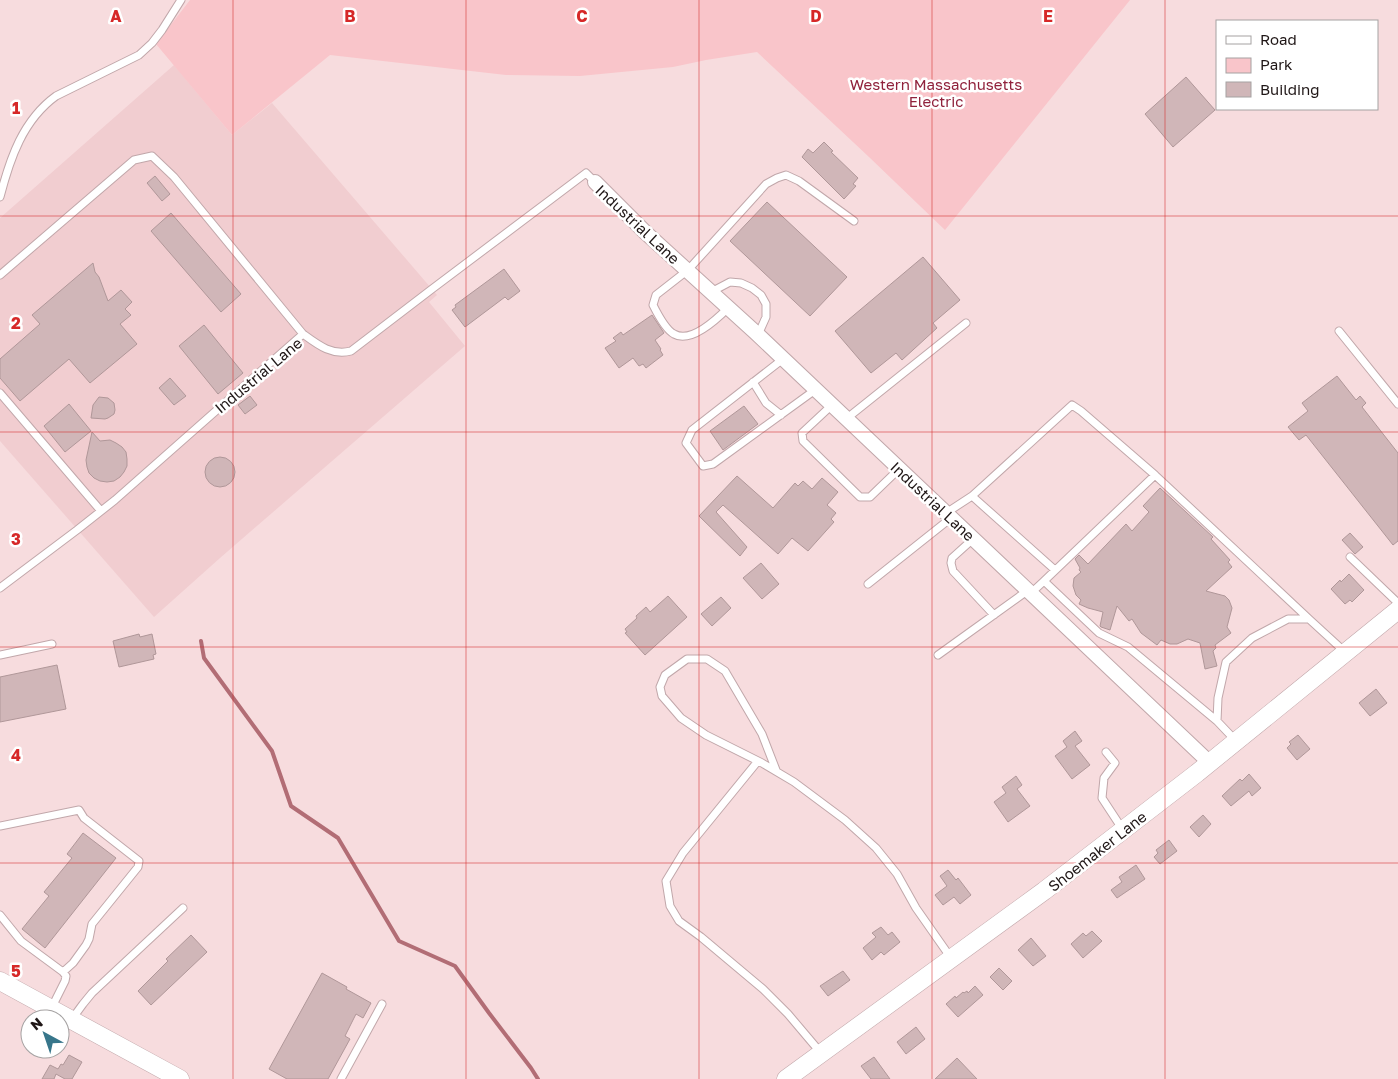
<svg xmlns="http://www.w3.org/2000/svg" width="1398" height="1079" font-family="'Golos Text',sans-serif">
	<rect width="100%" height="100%" fill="#f7dcde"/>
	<path fill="#f1cdd0" d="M 174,65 L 232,135 L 272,103 L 437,295 L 429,302 L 465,346 L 220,558 L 154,617 L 0,441 L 0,218 Z"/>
	<path fill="#f9c5ca" d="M 190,0 L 1130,0 L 945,230 L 869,157 L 757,52 L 706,60 L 673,67 L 580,76 L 506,75 L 330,55 L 232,135 L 156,44 Z"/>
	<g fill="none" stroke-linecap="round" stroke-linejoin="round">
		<path stroke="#b26d75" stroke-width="4" d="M 201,641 L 204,658 L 272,751 L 291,806 L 338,838 L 399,941 L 455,966 L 489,1013 L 531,1068 L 538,1079"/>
	</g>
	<path fill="#d0b6b8" stroke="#b09799" d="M 1186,77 L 1215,110 L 1173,147 L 1145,114 Z
		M 824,142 L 833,151 L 831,152 L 858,178 L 853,184 L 856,186 L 844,199 L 802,157 L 808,149 L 813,153 Z
		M 155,176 L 170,194 L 162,201 L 147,183 Z
		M 767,202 L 847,277 L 810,316 L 730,241 Z
		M 171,213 L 241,294 L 221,312 L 151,231 Z
		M 923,257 L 960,300 L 933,323 L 937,328 L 902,360 L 896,353 L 871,373 L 835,331 Z
		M 93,263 L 95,272 L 99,277 L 108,301 L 121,290 L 132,302 L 125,309 L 131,315 L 120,324 L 137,344 L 90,383 L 69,359 L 20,401 L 0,378 L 0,359 L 40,324 L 32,315 Z
		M 504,269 L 520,291 L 508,300 L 505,297 L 465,327 L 452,310 L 456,307 L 455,305 Z
		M 652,315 L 664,333 L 655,340 L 661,349 L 660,350 L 663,355 L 646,368 L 643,364 L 639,366 L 633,358 L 619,368 L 605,348 L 616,341 L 613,338 L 621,332 L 623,335 Z
		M 204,325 L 243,373 L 218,394 L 179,346 Z
		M 1337,376 L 1356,400 L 1360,396 L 1366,403 L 1362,407 L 1398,453 L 1398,541 L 1393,545 L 1306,435 L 1299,440 L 1288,427 L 1308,411 L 1302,403 Z
		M 170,378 L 186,396 L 174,405 L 159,388 Z
		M 250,396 L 257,405 L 245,414 L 238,405 Z
		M 99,397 L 108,398 L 114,403 L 115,410 L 114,414 L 108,418 L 105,419 L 91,418 L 93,405 Z
		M 69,404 L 91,431 L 65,452 L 44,426 Z
		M 744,406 L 758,424 L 723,450 L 710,431 Z
		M 92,432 L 100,441 L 110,440 L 116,443 L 122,447 L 126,452 L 127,459 L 127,466 L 124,472 L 120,477 L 114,481 L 107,482 L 100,481 L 94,478 L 89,473 L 87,467 L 86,460 Z
		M205 472a15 15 0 1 1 30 0a15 15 0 1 1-30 0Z
		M 737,476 L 773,508 L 795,483 L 798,486 L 803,481 L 812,489 L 822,478 L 838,492 L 827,505 L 836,513 L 831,519 L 834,522 L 808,551 L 792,538 L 778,554 L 723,505 L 716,512 L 747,547 L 740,556 L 699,516 Z
		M 1160,488 L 1213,537 L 1211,539 L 1230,560 L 1228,562 L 1232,567 L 1206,591 L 1225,596 L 1229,600 L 1232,608 L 1227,627 L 1231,633 L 1215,645 L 1216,648 L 1213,651 L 1217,666 L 1205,669 L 1200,643 L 1188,639 L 1177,644 L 1170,644 L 1161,640 L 1157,645 L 1141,633 L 1132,619 L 1129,621 L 1117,606 L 1110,630 L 1101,627 L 1100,626 L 1103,612 L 1088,608 L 1079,604 L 1081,600 L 1076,595 L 1073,586 L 1074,578 L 1081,572 L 1079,570 L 1080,568 L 1075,559 L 1079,555 L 1088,564 L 1126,524 L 1132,531 L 1149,512 L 1143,506 Z
		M 1350,533 L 1363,547 L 1355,554 L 1342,540 Z
		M 761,563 L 779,584 L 762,599 L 743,578 Z
		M 1349,574 L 1364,590 L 1352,602 L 1350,600 L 1345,604 L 1331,589 L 1340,580 L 1341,582 Z
		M 668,596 L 687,617 L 645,655 L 625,633 L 627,632 L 625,629 L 637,618 L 636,616 L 646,607 L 650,612 Z
		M 721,597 L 731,608 L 712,626 L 701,614 Z
		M 139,634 L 140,637 L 152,634 L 156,654 L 153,655 L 154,659 L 119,667 L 113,641 Z
		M 57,665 L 66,709 L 0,722 L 0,677 Z
		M 1376,689 L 1387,703 L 1370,716 L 1359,703 Z
		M 1075,731 L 1082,741 L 1075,746 L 1090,765 L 1072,779 L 1055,756 L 1067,747 L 1063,741 Z
		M 1298,735 L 1310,749 L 1297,760 L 1287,748 L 1291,744 L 1289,742 Z
		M 1249,774 L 1261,788 L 1252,796 L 1249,791 L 1231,806 L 1222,796 L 1240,779 L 1242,781 Z
		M 1016,776 L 1022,785 L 1017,789 L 1030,806 L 1008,822 L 994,802 L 1006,793 L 1002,787 Z
		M 1203,815 L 1211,824 L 1199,837 L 1190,827 Z
		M 83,833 L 116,858 L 45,948 L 22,929 L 49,896 L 44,892 L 72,858 L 67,854 Z
		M 1169,840 L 1177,851 L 1160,864 L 1154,857 L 1158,853 L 1156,850 Z
		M 1136,865 L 1145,879 L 1117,898 L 1111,890 L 1122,882 L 1119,877 Z
		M 948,870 L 956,880 L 958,878 L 971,895 L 960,904 L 954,897 L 943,905 L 935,895 L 947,886 L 940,876 Z
		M 881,927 L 888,935 L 892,932 L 900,942 L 884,955 L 881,952 L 872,960 L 863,948 L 876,937 L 872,933 Z
		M 1092,931 L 1102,941 L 1083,958 L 1071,944 L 1083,933 L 1086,936 Z
		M 191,935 L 207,952 L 151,1005 L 138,991 L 168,961 L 166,959 Z
		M 1031,938 L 1046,956 L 1033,966 L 1018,950 Z
		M 999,968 L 1012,981 L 1003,990 L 990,977 Z
		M 843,971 L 850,980 L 828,996 L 820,986 Z
		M 322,973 L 347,987 L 346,989 L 371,1003 L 363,1018 L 356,1014 L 345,1036 L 350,1039 L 328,1079 L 287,1079 L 269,1069 Z
		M 975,986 L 983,995 L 958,1017 L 946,1004 L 955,996 L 956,998 L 963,992 L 964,993 L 967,991 L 968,993 Z
		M 916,1027 L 925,1039 L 906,1054 L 897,1042 Z
		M 69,1055 L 82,1062 L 72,1079 L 65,1079 L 56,1074 L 54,1079 L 42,1079 L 50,1065 L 58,1069 L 61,1064 L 63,1065 Z
		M 874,1057 L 890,1079 L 871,1079 L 861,1066 Z
		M 957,1058 L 977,1079 L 935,1079 Z"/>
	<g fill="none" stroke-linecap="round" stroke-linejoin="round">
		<g stroke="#c1a7aa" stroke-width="9">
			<path id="service" d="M 0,197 C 10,158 23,120 56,96 L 139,55 L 152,43 L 162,30 L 181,0
				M 0,275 L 134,160 L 152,156 L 174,177 L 303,334
				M 711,292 L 730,282 L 741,283 L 752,288 L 761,295 L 766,304 L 766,317 L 758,335
				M 728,308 C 717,319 691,344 674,334 C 666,330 657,313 653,305 L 656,295 L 688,270 L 766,184 L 777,178 L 786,175 L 799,181 L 854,221
				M 1339,331 L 1398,404
				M 783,359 L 692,430 L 686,443 L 703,466 L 713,464 L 815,390
				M 753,382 L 766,403 L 781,415
				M 0,393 L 101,511
				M 832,405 L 802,433 L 803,441 L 860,497 L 870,497 L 899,469
				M 846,419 L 966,323
				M 1155,475 L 1309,619
				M 972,496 L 1055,570
				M 946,513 L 972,496 L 1072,405 L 1081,411 L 1155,475 L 1044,581
				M 973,539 L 952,558 L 951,563 L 953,571 L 994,615
				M 1350,557 L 1398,603
				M 868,584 L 951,518
				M 0,588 L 77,530 L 115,500 L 303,334 C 318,345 332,356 351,351 L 432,289 L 586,173 L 595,182
				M 1030,594 L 1044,581 L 1099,633 L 1128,647 L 1217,721
				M 0,655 L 52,644
				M 938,655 L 1027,591
				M 1236,741 L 1217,721 L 1218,698 L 1226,662 L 1252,638 L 1288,619 L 1309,619 L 1345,652
				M 1106,752 L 1115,763 L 1104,778 L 1102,798 L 1123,830
				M 758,761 L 683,853 L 666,881 L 670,906 L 679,921 L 701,937 L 763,989 L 788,1014 L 821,1053
				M 776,770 L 762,734 L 725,671 L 707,659 L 687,659 L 665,675 L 660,687 L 662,696 L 681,718 L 706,735 L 762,763 L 794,782 L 845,820 L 876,848 L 897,874 L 916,908 L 951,958
				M 0,826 L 79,810 L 84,818 L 139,861 L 138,867 L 92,924 L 89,939 L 86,945 L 73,963 L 63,972
				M 0,915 L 21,941 L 63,972 L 66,976 L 65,981 L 52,1007
				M 72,1019 L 83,1004 L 92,993 L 183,908
				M 341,1079 L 382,1004"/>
		</g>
		<g stroke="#c1a7aa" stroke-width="16">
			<path id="minor" d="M 595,182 L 646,233 L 755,332 L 1210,763"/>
		</g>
		<g stroke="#c1a7aa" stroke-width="19">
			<path id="tertiary" d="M 0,981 L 180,1079
				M 786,1079 L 1044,891 L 1197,773 L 1398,610"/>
		</g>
		<use href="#service" stroke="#fff" stroke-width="7"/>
		<use href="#minor" stroke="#fff" stroke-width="14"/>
		<use href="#tertiary" stroke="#fff" stroke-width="18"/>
	</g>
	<path fill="none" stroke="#d62828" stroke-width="1" stroke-opacity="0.55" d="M 233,0 L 233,1079M 466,0 L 466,1079M 699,0 L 699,1079M 932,0 L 932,1079M 1165,0 L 1165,1079M 0,216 L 1398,216M 0,432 L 1398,432M 0,647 L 1398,647M 0,863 L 1398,863"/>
	<g text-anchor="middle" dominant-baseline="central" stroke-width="5" stroke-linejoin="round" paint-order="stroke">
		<g font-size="15" fill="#90223c" stroke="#fff">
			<text x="936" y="84">Western Massachusetts<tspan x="936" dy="17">Electric</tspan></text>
		</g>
		<g font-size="15" fill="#1f1616" stroke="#fff">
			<text transform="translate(638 224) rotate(43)">Industrial Lane</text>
			<text transform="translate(258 375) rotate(-40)">Industrial Lane</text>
			<text transform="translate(933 501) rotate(43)">Industrial Lane</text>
			<text transform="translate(1097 851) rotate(-38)">Shoemaker Lane</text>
		</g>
	</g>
	<g font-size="16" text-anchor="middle" font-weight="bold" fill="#d62828" stroke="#fff" stroke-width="5" stroke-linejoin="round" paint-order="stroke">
		<text x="116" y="22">A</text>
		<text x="350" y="22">B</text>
		<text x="582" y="22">C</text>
		<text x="816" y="22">D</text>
		<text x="1048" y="22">E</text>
		<text x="16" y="114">1</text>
		<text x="16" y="329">2</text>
		<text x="16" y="545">3</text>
		<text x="16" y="761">4</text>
		<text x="16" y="977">5</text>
	</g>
	<rect x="1216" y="20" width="162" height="90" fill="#ffffff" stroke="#a5a2a2"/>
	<rect x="1226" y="36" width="25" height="8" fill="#ffffff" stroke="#a5a2a2"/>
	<text x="1260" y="45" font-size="15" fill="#1f1616">Road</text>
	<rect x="1226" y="58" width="25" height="15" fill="#f9c5ca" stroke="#a5a2a2"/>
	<text x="1260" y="70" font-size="15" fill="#1f1616">Park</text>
	<rect x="1226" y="82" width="25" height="15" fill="#d0b6b8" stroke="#a5a2a2"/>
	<text x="1260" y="95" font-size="15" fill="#1f1616">Building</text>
	<g transform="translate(45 1034) rotate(320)"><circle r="24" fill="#ffffff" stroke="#a5a2a2"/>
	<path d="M0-4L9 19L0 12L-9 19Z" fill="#37768b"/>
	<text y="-8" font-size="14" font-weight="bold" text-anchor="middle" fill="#1f1616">N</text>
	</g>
</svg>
